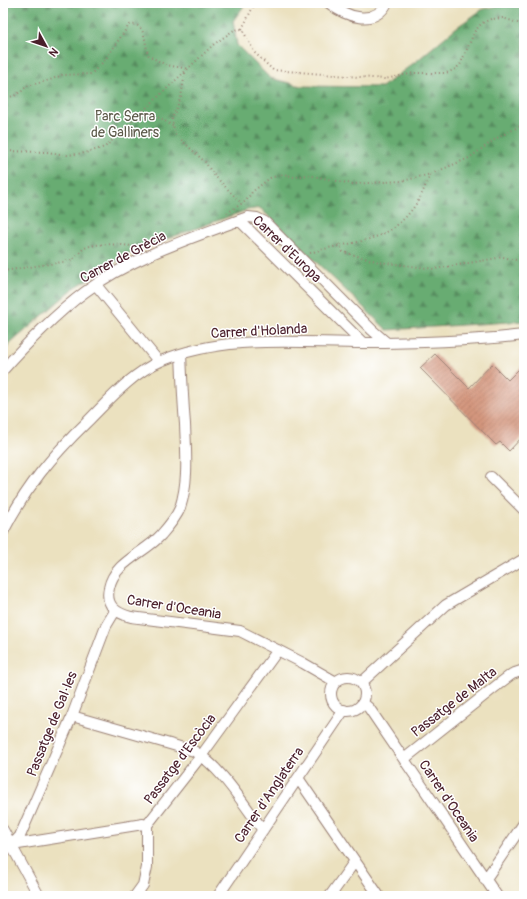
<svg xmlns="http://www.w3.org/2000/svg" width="527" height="899" font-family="Pangolin,sans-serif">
	<defs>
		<pattern id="forest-firs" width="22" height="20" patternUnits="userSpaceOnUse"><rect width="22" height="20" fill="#67ac72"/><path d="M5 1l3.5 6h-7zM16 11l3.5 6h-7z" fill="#578b5e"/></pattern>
		<pattern id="building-hatch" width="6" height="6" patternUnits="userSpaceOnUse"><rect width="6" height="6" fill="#d4967e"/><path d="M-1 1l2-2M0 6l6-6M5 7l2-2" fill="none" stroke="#ae7a67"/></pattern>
	</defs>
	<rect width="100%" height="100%" fill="#fff"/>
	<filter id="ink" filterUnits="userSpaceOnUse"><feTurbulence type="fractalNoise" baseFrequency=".025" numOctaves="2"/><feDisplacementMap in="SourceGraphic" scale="8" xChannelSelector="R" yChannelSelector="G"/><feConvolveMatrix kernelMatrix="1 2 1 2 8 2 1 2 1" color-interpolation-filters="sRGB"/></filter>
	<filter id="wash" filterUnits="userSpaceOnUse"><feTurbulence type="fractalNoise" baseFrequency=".012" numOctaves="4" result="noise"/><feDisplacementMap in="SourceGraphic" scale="16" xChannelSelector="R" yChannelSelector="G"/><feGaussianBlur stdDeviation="0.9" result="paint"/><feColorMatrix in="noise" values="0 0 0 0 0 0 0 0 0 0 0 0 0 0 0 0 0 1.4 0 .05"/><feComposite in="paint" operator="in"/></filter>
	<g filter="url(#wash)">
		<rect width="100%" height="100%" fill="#ebe1bf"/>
		<path fill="url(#forest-firs)" stroke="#58664e" d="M 3,3 L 246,3 L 233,21 L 237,45 L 270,78 L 301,86 L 382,87 L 419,59 L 457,27 L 483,9 L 512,4 L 524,9 L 524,321 L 387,330 L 260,208 L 247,210 L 133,251 L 74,288 L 11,343 L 3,353 Z"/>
		<g id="blocks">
			<path fill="url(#building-hatch)" d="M 435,354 L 469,388 L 492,364 L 508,380 L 524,364 L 524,435 L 509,451 L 500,442 L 496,445 L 420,368 Z"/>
		</g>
	</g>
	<g filter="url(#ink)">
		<use href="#blocks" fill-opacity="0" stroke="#9a8075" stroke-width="1"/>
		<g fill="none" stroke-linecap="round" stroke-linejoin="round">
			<g stroke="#9a8075" stroke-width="12">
				<path id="street" d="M 329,3 C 346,17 374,27 387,3
					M 234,222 L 241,222 L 363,343
					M 96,285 L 159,362
					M 181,354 C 182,377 183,401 185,424 C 186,452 189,481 180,508 C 176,518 168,527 161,535 C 145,553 114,562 109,588 C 105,606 116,613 131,617 L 240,631 L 303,663 L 336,682
					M 3,370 C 24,346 59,311 85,292 C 131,257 194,237 248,217 L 257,218 L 265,222 L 372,330 L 387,343
					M 491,477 L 524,510
					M 3,532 C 26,487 51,457 87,422 C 109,400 132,373 161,361 C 225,334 297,343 364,343 C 418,343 471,341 524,335
					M331 694a17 17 0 1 1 34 0a17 17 0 1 1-34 0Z
					M 361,683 L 446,605 L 524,559
					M 363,703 L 369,708 L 497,896
					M 72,716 L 194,751 C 222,768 243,804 263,830
					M 404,759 L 500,683 L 512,674 L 524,670
					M 298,778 L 379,896
					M 3,830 L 39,896
					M 12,845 L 20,836 L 72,716 L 106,626 L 115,611
					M 12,845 L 143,824 L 147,825
					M 485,880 L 524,823
					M 135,896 L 143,885 L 147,867 L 147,825 L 201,756 L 278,650
					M 218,896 L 344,710
					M 330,896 L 355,861"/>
			</g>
			<path stroke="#9a8075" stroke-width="2" stroke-dasharray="1 3" stroke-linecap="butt" d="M 255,3 L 242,29 L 255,53 L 273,70 L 385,79 L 414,73 L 446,73 L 454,70 L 460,65 L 475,31 L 482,23 L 491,19 L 503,18 L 524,25
				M 185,73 L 181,97 L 172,119 L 175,134 L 205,162 L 213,174 L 242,204
				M 3,98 L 14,96 L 22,91 L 27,86 L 50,80 L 62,75 L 91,74 L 105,60 L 129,25 C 147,21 144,45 149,56 L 166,65 L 189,69
				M 143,112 L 162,119 L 174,127
				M 3,151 L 47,152 L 67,155 L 85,153 L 105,147 L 213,45 L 234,30 L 242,29
				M 227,213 L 246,201 L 252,192 L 270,178 L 284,174 L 294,177 L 308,175 L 352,184 L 402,181 L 431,174 L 469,158 L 497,138 L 524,124
				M 339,244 L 343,252 L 379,262 L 435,269 L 503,257 L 524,262
				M 310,253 C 353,239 387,247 416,204 C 423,195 425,184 431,174
				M 3,271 L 69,261 C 77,257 78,254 83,249 C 94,241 130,245 142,248"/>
			<use href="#street" stroke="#fff" stroke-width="10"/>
		</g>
	</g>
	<g text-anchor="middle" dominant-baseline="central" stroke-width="3" stroke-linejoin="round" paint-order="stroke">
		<g font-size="14" fill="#5d5a4a" stroke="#fff">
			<text x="125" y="116">Parc Serra<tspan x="125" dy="16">de Galliners</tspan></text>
		</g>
		<g font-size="14" fill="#4a1f2b" stroke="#fff">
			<text transform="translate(287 249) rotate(44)">Carrer d'Europa</text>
			<text transform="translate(123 257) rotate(-28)">Carrer de Grècia</text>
			<text transform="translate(259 331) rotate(-3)">Carrer d'Holanda</text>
			<text transform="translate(174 607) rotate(9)">Carrer d'Oceania</text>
			<text transform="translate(454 702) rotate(-38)">Passatge de Malta</text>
			<text transform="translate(52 724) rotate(-68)">Passatge de Gal·les</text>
			<text transform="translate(180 759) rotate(-53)">Passatge d'Escòcia</text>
			<text transform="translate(269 795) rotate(-56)">Carrer d'Anglaterra</text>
			<text transform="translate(449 801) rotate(56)">Carrer d'Oceania</text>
		</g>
	</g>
	<rect width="527" height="899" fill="none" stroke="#fff" stroke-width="16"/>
	<g transform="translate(46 46) rotate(130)" stroke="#ffffff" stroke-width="3" paint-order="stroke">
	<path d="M0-3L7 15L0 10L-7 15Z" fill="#4a1f2b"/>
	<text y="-6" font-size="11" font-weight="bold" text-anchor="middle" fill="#4a1f2b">N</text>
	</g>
</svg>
